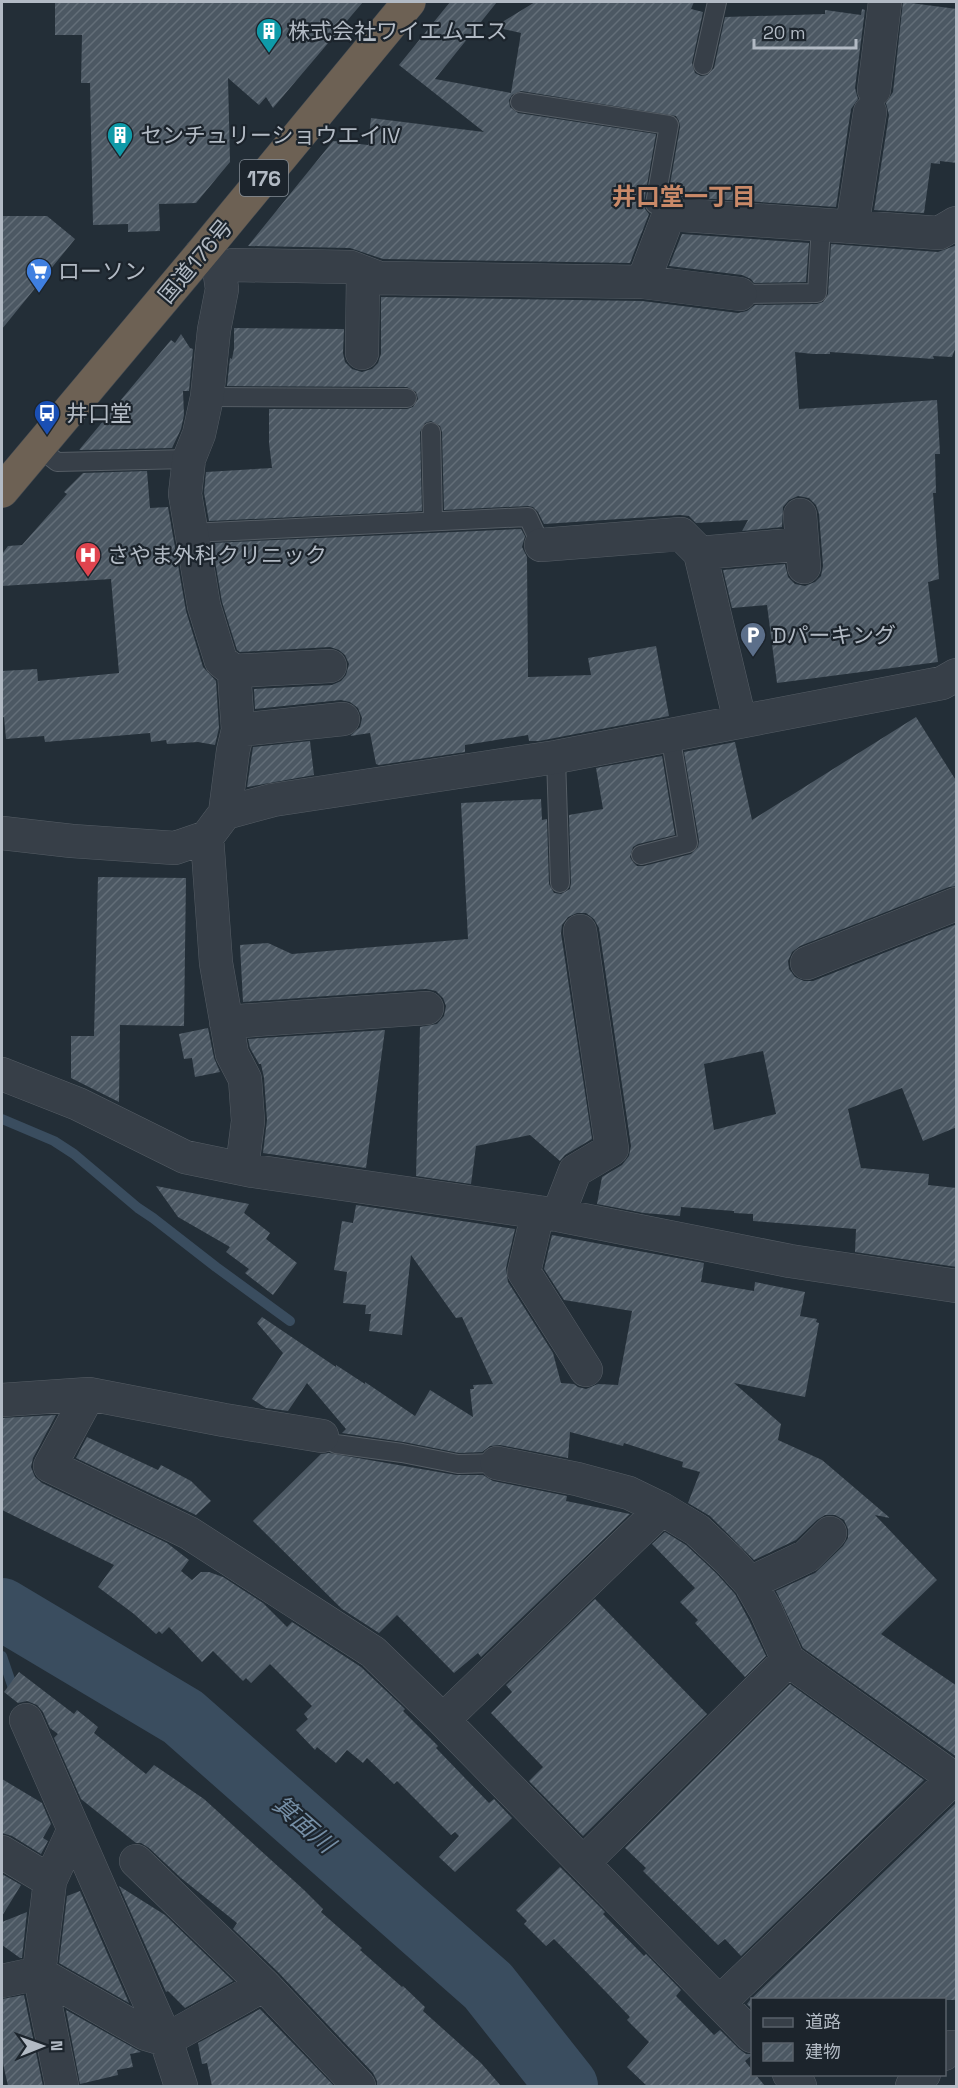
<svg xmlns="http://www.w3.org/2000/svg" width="958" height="2088" font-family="'Space Grotesk','Noto Sans JP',sans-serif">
	<defs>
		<pattern id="building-hatch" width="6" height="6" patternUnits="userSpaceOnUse" patternTransform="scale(1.5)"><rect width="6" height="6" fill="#4c5863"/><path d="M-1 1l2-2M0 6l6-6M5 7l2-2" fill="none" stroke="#636e78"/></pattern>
	</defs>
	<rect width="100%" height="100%" fill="#232e37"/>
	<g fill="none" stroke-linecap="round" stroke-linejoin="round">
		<path stroke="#3a4d5f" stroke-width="10" d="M 2,1119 L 54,1141 L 74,1154 L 138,1208 L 153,1218 L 216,1267 L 290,1321
			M 2,1656 L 15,1694"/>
		<path stroke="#3a4d5f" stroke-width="62" d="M 2,1609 L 183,1717 L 488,1986 L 567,2086"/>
	</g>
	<path fill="url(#building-hatch)" fill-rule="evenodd" d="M 55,2 L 363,2 L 273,108 L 266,97 L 259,105 L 228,78 L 230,162 L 196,203 L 159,204 L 160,231 L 128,232 L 128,224 L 93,225 L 90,83 L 81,83 L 82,35 L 55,35 Z
		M 450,2 L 497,2 L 435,79 L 511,93 L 521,33 L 494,27 L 535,2 L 694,2 L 691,9 L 703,12 L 692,63 L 695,73 L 701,76 L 707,75 L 714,68 L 725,17 L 825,14 L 825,10 L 861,15 L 862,9 L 865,10 L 855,88 L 858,99 L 851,109 L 836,207 L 668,196 L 680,127 L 679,121 L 676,116 L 521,91 L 512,95 L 509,100 L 510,107 L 518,113 L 656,134 L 644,202 L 645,209 L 649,214 L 630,263 L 383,259 L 350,248 L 248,246 L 333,141 L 368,145 L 371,118 L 484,132 L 399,65 Z
		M 903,2 L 957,9 L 957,163 L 940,161 L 940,164 L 931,163 L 924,213 L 874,210 L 889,115 L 886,103 L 893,92 Z
		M 2,216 L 47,216 L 75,239 L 2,329 Z
		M 682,234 L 809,243 L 806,282 L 754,283 L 751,279 L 742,275 L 669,266 Z
		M 831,244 L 938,252 L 957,245 L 957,344 L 952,357 L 933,356 L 934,359 L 830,352 L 830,354 L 813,354 L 795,352 L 799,409 L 937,400 L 940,454 L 935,454 L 936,493 L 933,493 L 939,579 L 928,582 L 938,662 L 777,683 L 767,605 L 732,608 L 723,570 L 785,564 L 788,577 L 795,584 L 805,586 L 815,582 L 821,576 L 823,566 L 819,514 L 816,505 L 809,498 L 798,496 L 789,500 L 783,507 L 782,527 L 742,531 L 748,520 L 696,523 L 689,516 L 680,515 L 544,524 L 538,512 L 533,507 L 528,506 L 444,510 L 442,432 L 440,426 L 431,421 L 425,423 L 420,432 L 422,511 L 209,521 L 204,493 L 206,472 L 272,468 L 269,443 L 269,409 L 407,409 L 413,407 L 418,399 L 416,392 L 407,387 L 227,386 L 230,358 L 232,359 L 234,349 L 234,328 L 344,329 L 343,353 L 345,362 L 352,369 L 362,372 L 372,369 L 378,363 L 381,354 L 381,297 L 642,301 L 738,313 L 747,311 L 755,305 L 817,304 L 823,302 L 828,294 Z
		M 181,334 L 190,348 L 193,349 L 189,391 L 183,391 L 184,415 L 181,429 L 172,448 L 79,450 L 171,340 L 175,343 Z
		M 147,471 L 150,508 L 168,507 L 186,611 L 203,667 L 216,681 L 219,728 L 215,745 L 198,742 L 167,744 L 166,740 L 151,742 L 150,733 L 45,742 L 44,736 L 6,739 L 4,717 L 2,718 L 2,671 L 37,669 L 38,681 L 119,673 L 111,579 L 2,586 L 2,554 L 8,546 L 22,545 L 67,494 L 64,492 L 83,473 Z
		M 521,529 L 525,536 L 522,547 L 527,557 L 528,677 L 591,675 L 588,658 L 656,646 L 669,716 L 539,741 L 529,741 L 528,735 L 465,745 L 465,752 L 379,765 L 376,764 L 370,733 L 350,736 L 360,727 L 362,718 L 358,708 L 350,702 L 341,700 L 255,709 L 254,689 L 332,685 L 341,681 L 346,675 L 349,664 L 345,655 L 339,650 L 330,647 L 240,652 L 237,650 L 222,602 L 212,543 Z
		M 916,717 L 957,782 L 957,886 L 949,887 L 800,946 L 792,952 L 788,961 L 789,969 L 795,977 L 804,981 L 813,981 L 957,924 L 957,1127 L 923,1141 L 902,1088 L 848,1109 L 861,1168 L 929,1174 L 928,1185 L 957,1188 L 957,1267 L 855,1252 L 856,1229 L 753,1221 L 753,1214 L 734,1213 L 734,1211 L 681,1207 L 680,1216 L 644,1213 L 597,1204 L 602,1177 L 622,1165 L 629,1156 L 631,1146 L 599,928 L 594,919 L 586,913 L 577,913 L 568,917 L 562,925 L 561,933 L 592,1139 L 565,1155 L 560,1161 L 530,1135 L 476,1146 L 471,1184 L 416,1176 L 420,1027 L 437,1024 L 444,1016 L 446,1006 L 443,998 L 436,991 L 426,989 L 243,1002 L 240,945 L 268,943 L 292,954 L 468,939 L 461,803 L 541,799 L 542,820 L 547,819 L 549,884 L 554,893 L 561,894 L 570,889 L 571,883 L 569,815 L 603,809 L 596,768 L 662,756 L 675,835 L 638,844 L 633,847 L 630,857 L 633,862 L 637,866 L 644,866 L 691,854 L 698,847 L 699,841 L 684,752 L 735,742 L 752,820 ZM 763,1051 L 776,1114 L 714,1130 L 704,1064 Z
		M 310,741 L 314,775 L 247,787 L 253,747 Z
		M 98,877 L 186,878 L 184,1026 L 120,1025 L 119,1102 L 71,1078 L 71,1036 L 94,1036 Z
		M 208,1028 L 214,1058 L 220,1072 L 195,1077 L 192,1058 L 184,1059 L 179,1034 Z
		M 385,1030 L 366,1168 L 263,1153 L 267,1120 L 264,1078 L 261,1064 L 259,1064 L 250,1048 L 248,1039 Z
		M 156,1186 L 249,1204 L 244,1213 L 270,1233 L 266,1239 L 297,1263 L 273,1295 L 245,1273 L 249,1269 L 226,1252 L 230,1247 L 178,1217 Z
		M 356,1205 L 515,1229 L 506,1268 L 508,1282 L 553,1353 L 561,1383 L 574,1384 L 578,1387 L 586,1389 L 598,1384 L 618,1385 L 632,1311 L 564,1300 L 544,1269 L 552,1235 L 704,1263 L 701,1282 L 754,1291 L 755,1282 L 805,1292 L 800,1316 L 817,1319 L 816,1322 L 819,1323 L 805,1397 L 734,1383 L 781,1424 L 778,1440 L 822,1460 L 890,1518 L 875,1515 L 937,1580 L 881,1634 L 957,1686 L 957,1757 L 803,1648 L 776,1591 L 815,1573 L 843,1546 L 848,1538 L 848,1529 L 844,1520 L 835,1515 L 825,1515 L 817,1520 L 796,1540 L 754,1560 L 710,1516 L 688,1503 L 700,1472 L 682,1467 L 683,1462 L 624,1443 L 623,1446 L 570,1432 L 568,1458 L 500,1445 L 490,1446 L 482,1452 L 459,1453 L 404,1442 L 342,1433 L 346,1429 L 307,1383 L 288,1411 L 266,1408 L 252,1399 L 283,1353 L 257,1323 L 262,1317 L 336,1367 L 336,1365 L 365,1384 L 365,1382 L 415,1416 L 430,1390 L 473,1417 L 470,1389 L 474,1389 L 473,1385 L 493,1384 L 462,1317 L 456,1318 L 411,1255 L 402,1335 L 369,1331 L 371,1314 L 365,1314 L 366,1305 L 343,1303 L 347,1272 L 334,1270 L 342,1221 L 353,1223 Z
		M 56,1415 L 33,1458 L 31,1467 L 35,1477 L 42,1483 L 167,1543 L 189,1560 L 181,1571 L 192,1580 L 201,1572 L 209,1572 L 223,1577 L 263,1603 L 287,1627 L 292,1622 L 361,1667 L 405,1709 L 403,1711 L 438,1746 L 436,1748 L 489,1803 L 494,1799 L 512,1818 L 455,1872 L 439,1857 L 459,1836 L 455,1832 L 451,1835 L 397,1781 L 394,1784 L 367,1758 L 363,1763 L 347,1750 L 336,1763 L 317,1747 L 315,1750 L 296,1730 L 308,1719 L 304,1714 L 312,1706 L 270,1664 L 251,1683 L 246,1678 L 243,1681 L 213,1651 L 202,1662 L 169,1627 L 162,1634 L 159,1631 L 156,1634 L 134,1614 L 98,1587 L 114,1565 L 2,1510 L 2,1418 Z
		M 87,1437 L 158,1470 L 161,1465 L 191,1481 L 211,1501 L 196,1515 L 76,1458 Z
		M 329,1453 L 456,1475 L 483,1475 L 493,1481 L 567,1496 L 566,1501 L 630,1514 L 481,1657 L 478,1653 L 454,1673 L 397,1615 L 379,1633 L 342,1609 L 253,1521 L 321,1454 Z
		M 665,1532 L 686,1545 L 716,1573 L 735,1594 L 749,1620 L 766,1656 L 745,1677 L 695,1623 L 698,1620 L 680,1602 L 695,1588 L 652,1544 Z
		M 595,1599 L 707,1714 L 583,1836 L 529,1781 L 543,1767 L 491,1713 L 512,1692 L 506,1685 Z
		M 19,1672 L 74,1714 L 77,1710 L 98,1727 L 94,1733 L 146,1774 L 154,1765 L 204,1799 L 304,1890 L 323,1909 L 321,1912 L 362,1948 L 360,1950 L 402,1987 L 403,1986 L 425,2007 L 423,2011 L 481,2063 L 501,2086 L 377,2086 L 377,2081 L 373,2073 L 278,1972 L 233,1929 L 237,1923 L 181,1878 L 149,1848 L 141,1843 L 136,1843 L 81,1799 L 54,1738 L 58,1734 L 50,1728 L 43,1712 L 37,1705 L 27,1701 L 18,1703 L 4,1692 Z
		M 790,1684 L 924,1780 L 741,1956 L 725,1939 L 718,1945 L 643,1871 L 646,1868 L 625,1848 Z
		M 2,1779 L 42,1803 L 51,1824 L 43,1838 L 48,1841 L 41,1854 L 12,1836 L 2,1833 Z
		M 957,1802 L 957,2000 L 753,2000 L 753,2010 L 747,2004 L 750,2000 Z
		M 560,1867 L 605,1912 L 603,1914 L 644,1956 L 646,1954 L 681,1990 L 676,1996 L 714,2035 L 720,2030 L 739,2049 L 746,2054 L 753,2054 L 745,2061 L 753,2071 L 753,2074 L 755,2074 L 765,2086 L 647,2086 L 627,2067 L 649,2042 L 627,2020 L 630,2017 L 607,1993 L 554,1939 L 546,1946 L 524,1924 L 527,1921 L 516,1910 Z
		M 2,1874 L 21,1885 L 2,1916 Z
		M 119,1886 L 165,1915 L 233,1981 L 185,2008 L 168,1991 L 166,1992 Z
		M 80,1891 L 129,2003 L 59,1963 L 67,1896 Z
		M 27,1912 L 22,1958 L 20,1958 L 2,1945 L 2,1922 Z
		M 24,1995 L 43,2086 L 8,2086 L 2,2059 L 2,1999 Z
		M 260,2009 L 334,2086 L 212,2086 L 207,2063 L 202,2064 L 198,2043 Z
		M 66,2010 L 141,2052 L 130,2054 L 133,2067 L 117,2070 L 118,2075 L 80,2084 Z"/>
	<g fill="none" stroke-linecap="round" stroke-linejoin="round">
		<g stroke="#555d65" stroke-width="20">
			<path id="lane" d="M 703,65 L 717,2
				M 520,102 L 669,125 L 655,204 L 669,214
				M 740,294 L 817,293 L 821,225
				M 207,397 L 407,398
				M 431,432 L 433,520
				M 38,447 L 57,462 L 189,459
				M 190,533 L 528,517 L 541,545
				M 556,757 L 560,883
				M 641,855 L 688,843 L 670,734
				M 322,1436 L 336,1444 L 402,1453 L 458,1464 L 497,1463"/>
		</g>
		<g stroke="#555d65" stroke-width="34">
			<path id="street" d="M 874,90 L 885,2
				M 852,227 L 870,112
				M 201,254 L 219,268 L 234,265 L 350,267 L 379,278 L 643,282 L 669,214 L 939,233 L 956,223
				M 219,268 L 222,289 L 214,330 L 207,397 L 199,434 L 189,459 L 185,494 L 204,606 L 221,661 L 234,671 L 238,730 L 233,751 L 225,813
				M 643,282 L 740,294
				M 362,353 L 363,272
				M 800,515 L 804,567
				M 541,545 L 681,534 L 700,553 L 740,721
				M 700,553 L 802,544
				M 234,671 L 330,666
				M 238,730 L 343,719
				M 2,833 L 72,841 L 175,848 L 207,837 L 225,813 L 273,800 L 556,757 L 942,683 L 956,675
				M 207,837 L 216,963 L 232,1054 L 245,1079 L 248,1121 L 242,1168
				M 807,963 L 956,904
				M 226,1022 L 427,1008
				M 2,1074 L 78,1104 L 185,1157 L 253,1171 L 558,1215 L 790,1261 L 956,1286
				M 538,1212 L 524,1272 L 586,1370
				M 558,1215 L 575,1171 L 612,1149 L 580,931
				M 89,1394 L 50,1466 L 189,1533 L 373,1652 L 443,1720 L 752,2036
				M 2,1400 L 89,1394 L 224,1420 L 322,1436
				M 497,1463 L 577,1479 L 629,1493 L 662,1509 L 697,1530 L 729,1560 L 750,1583 L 766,1611 L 788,1660 L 956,1780
				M 750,1583 L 807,1556 L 830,1533
				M 26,1720 L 166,2040 L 181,2086
				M 443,1720 L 662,1509
				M 2,1852 L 50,1881
				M 136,1861 L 264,1985 L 359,2086
				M 583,1863 L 788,1660
				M 39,1973 L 146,2034 L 166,2040 L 264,1985
				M 39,1973 L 62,2086
				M 2,1981 L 39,1973 L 50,1881 L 74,1829
				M 720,2002 L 954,1778
				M 944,2054 L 951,2047
				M 789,2074 L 800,2086
				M 912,2086 L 924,2074"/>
		</g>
		<g stroke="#424a52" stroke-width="34">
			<path id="highway" d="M 2,491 L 201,254 L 409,2"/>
		</g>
		<use href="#lane" stroke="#373f48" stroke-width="18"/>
		<use href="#street" stroke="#373f48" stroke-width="33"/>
		<use href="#highway" stroke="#6d6154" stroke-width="33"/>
	</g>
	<defs>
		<g id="building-pin" transform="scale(1.35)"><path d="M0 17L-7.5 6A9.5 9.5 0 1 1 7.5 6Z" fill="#0f9aa8" stroke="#1c242c"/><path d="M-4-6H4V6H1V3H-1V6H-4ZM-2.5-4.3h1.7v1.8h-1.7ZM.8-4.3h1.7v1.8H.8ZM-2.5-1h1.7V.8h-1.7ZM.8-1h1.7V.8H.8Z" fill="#fff"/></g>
		<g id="supermarket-pin" transform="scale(1.35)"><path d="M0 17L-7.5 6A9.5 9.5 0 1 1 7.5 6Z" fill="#3f7fe0" stroke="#1c242c"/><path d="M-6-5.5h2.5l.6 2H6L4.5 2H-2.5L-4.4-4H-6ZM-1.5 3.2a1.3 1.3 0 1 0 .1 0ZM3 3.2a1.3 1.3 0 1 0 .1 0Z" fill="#fff"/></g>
		<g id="bus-pin" transform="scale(1.35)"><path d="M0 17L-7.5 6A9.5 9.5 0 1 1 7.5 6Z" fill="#1a4fb4" stroke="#1c242c"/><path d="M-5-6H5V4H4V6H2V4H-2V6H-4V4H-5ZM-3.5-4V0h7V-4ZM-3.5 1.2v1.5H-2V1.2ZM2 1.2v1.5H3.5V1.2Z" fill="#fff"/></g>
		<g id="hospital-pin" transform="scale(1.35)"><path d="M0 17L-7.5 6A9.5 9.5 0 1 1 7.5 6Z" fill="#e0444e" stroke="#1c242c"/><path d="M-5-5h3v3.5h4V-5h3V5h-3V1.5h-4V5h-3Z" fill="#fff"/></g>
		<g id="parking-pin" transform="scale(1.35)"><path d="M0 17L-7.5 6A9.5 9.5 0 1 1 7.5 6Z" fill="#5c6f8a" stroke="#1c242c"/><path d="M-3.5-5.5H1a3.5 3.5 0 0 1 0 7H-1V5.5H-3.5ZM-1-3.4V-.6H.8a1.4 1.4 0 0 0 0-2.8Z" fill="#fff"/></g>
	</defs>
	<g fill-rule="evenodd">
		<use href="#building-pin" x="269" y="31"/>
		<use href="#building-pin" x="120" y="135"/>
		<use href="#supermarket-pin" x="39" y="271"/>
		<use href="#bus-pin" x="47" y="413"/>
		<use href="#hospital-pin" x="88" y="555"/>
		<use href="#parking-pin" x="753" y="635"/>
	</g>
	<g text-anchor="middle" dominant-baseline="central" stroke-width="4.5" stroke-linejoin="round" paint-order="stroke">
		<rect fill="#1c242c" stroke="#858d96" stroke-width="1.5" x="240" y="160" width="48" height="36" rx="4.5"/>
		<g font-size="21" font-weight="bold" fill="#b2bac4">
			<text x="264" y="178">176</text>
		</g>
		<g font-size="22" fill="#b2bac4" stroke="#1c242c" text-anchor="start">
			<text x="288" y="31">株式会社ワイエムエス</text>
			<text x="140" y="135">センチュリーショウエイIV</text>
			<text x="58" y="271">ローソン</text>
			<text x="66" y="413">井口堂</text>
			<text x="107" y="555">さやま外科クリニック</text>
			<text x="772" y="635">Dパーキング</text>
		</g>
		<g font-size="22" fill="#b2bac4" stroke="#1c242c">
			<text transform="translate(195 261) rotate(-50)">国道176号</text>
		</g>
		<g font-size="24" font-weight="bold" fill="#c98968" stroke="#1c242c">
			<text x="684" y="196">井口堂一丁目</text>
		</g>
		<g font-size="24" font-style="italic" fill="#758ea5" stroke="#1c242c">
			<text transform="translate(304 1824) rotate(41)">箕面川</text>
		</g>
	</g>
	<rect width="958" height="2088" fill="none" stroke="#b2bac4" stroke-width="6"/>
	<rect x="751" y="1998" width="195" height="78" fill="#1c242c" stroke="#586069" stroke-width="1.5"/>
	<rect x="763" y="2018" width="30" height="9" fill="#373f48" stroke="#586069" stroke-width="1.5"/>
	<text x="805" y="2028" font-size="18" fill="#b2bac4">道路</text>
	<rect x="763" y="2043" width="30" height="18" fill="url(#building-hatch)" stroke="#586069" stroke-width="1.5"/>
	<text x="805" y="2058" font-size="18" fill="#b2bac4">建物</text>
	<g transform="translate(42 2046) rotate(89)" stroke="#1c242c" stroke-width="4.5" paint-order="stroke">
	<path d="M0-4.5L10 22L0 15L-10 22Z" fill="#b2bac4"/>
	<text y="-9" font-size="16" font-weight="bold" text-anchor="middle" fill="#b2bac4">N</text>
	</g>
	<path d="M754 39v9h102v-9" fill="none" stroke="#b2bac4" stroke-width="3"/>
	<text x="763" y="39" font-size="18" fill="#b2bac4" stroke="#1c242c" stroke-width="4.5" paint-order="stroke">20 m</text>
</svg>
